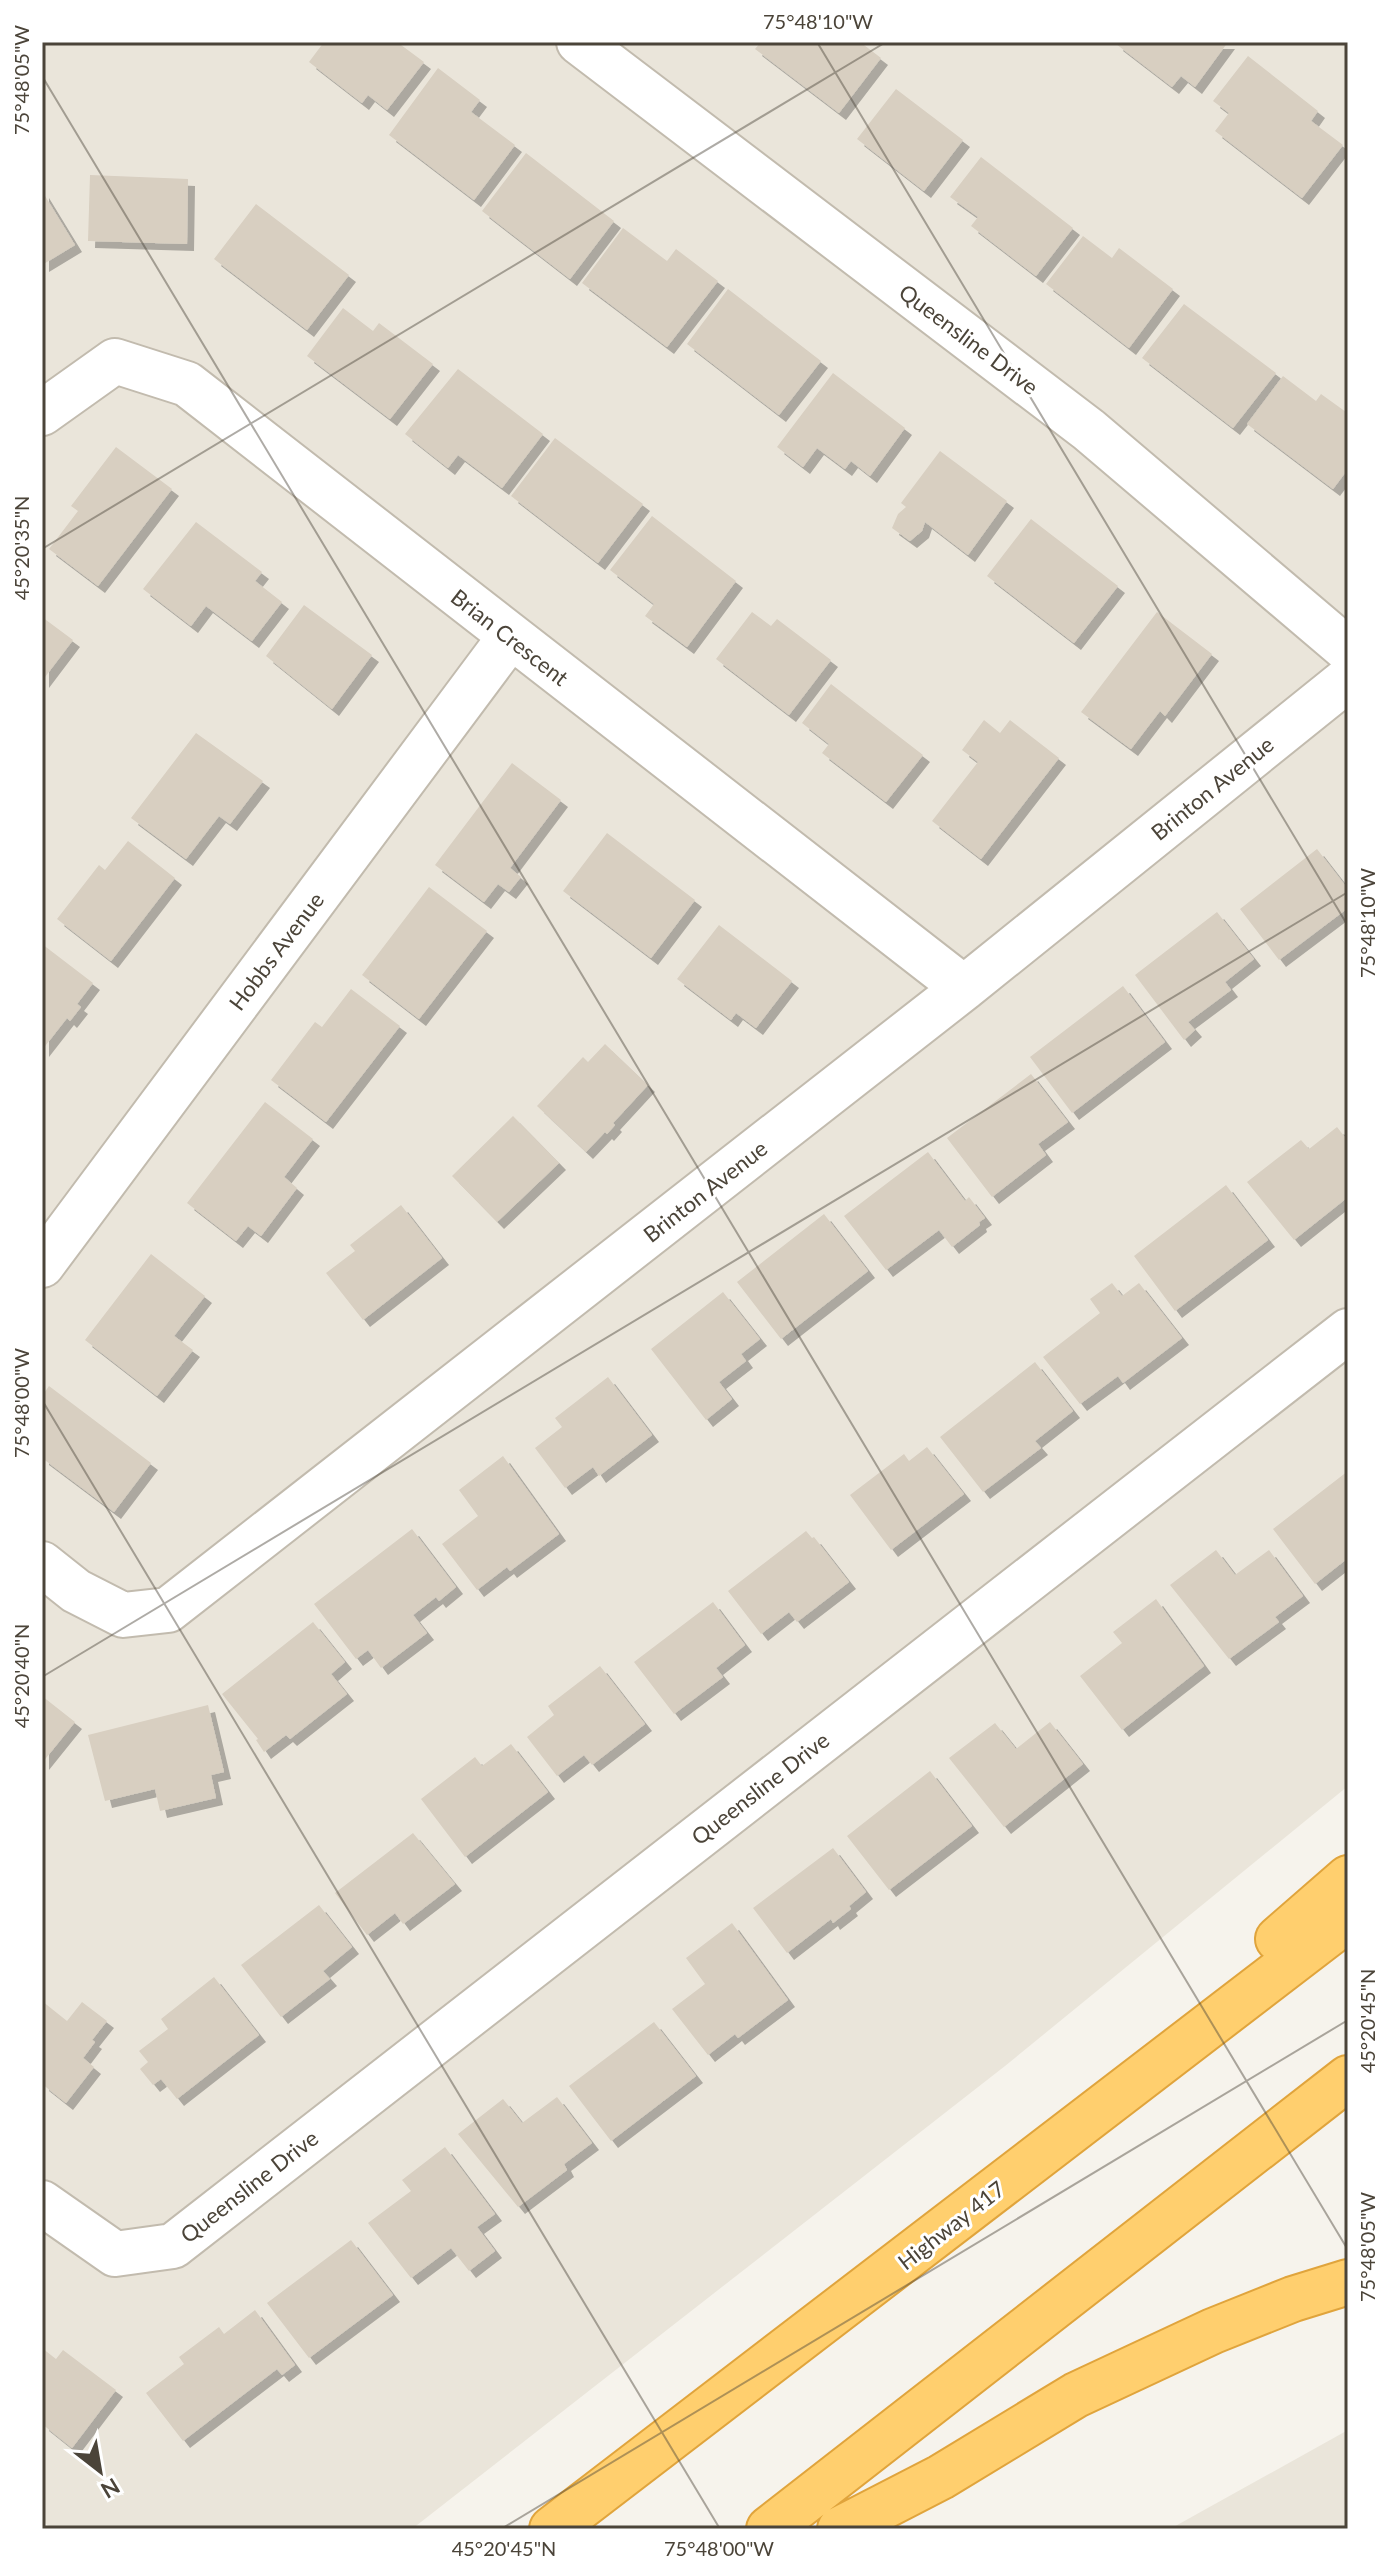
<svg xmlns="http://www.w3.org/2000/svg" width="1390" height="2571" font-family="Lato,sans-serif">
	<defs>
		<filter id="shadow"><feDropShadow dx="7" dy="7" stdDeviation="0" flood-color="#0004"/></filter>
	</defs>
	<rect width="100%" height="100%" fill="#f6f3ec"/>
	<path fill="#eae5da" d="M 42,42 L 1348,42 L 1348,1786 L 1005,2066 L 412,2529 L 53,2529 L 42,2521 Z
		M 1348,2430 L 1348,2529 L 1170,2529 Z"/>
	<path fill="#d8cfc1" filter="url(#shadow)" d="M 324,42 L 397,42 L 424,62 L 387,110 L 368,95 L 362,103 L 309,62 Z
		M 761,42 L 860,42 L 881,58 L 839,113 L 755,49 Z
		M 1117,42 L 1228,42 L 1195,87 L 1181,76 L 1172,87 L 1116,44 Z
		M 1248,56 L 1318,111 L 1311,121 L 1343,145 L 1302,198 L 1215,131 L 1229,113 L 1213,101 Z
		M 438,68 L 480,100 L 471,112 L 515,145 L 474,200 L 389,135 Z
		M 896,89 L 963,140 L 924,191 L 857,139 Z
		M 526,153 L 614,221 L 570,279 L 482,211 Z
		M 981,157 L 1073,228 L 1036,276 L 971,226 L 978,217 L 950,197 Z
		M 90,175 L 188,179 L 187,244 L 88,241 Z
		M 42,191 L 75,245 L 42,265 Z
		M 256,204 L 349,275 L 307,330 L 214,259 Z
		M 623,228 L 667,261 L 676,249 L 718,281 L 667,347 L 582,283 Z
		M 1083,236 L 1112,258 L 1119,248 L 1173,289 L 1129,348 L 1046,284 Z
		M 728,289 L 821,361 L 779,415 L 687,344 Z
		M 1184,304 L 1276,373 L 1233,428 L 1142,358 Z
		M 343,308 L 373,331 L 379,323 L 433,364 L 390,419 L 307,356 Z
		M 458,369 L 543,434 L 502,488 L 458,455 L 448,468 L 405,434 Z
		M 833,373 L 905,428 L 870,476 L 851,461 L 845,469 L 817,448 L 803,467 L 777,447 Z
		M 1283,376 L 1316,401 L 1321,394 L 1346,412 L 1348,410 L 1348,469 L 1333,489 L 1247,424 Z
		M 555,438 L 643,504 L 598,563 L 511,496 Z
		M 116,447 L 172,489 L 98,586 L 49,549 L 78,511 L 71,506 Z
		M 940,451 L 1007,501 L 968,555 L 925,522 L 922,531 L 910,541 L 892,528 L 898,514 L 906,507 L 901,503 Z
		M 652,516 L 736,581 L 687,647 L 645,616 L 654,604 L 610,570 Z
		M 1031,519 L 1118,586 L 1074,643 L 987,576 Z
		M 196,522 L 262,572 L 255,581 L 282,602 L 252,641 L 206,606 L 191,626 L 143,589 Z
		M 304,605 L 372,655 L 332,709 L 266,656 Z
		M 752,612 L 771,626 L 777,619 L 831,660 L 789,715 L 716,659 Z
		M 1157,612 L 1212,654 L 1165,716 L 1160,711 L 1131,749 L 1081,712 Z
		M 42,617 L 73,640 L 42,681 Z
		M 831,684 L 923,755 L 886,802 L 822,753 L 829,744 L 802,723 Z
		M 984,720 L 1000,733 L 1010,720 L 1059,758 L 981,859 L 932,821 L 978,762 L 962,750 Z
		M 196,733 L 263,781 L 230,824 L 219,816 L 186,859 L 131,818 Z
		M 512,763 L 561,800 L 510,868 L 521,877 L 509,892 L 498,884 L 484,902 L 435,865 Z
		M 607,833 L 695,900 L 651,958 L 563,891 Z
		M 128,841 L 175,878 L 111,961 L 57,919 L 99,865 L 105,870 Z
		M 1317,849 L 1348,889 L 1348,908 L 1279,960 L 1240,909 Z
		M 429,887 L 487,931 L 419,1019 L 362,975 Z
		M 1217,912 L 1254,959 L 1225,982 L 1231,990 L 1188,1022 L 1195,1030 L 1184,1040 L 1135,975 Z
		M 719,925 L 792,981 L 756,1028 L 736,1013 L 731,1020 L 677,979 Z
		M 42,944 L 93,983 L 77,1004 L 81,1007 L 70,1021 L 67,1018 L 42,1050 Z
		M 1123,986 L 1165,1042 L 1072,1113 L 1030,1057 Z
		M 351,989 L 400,1026 L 326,1122 L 271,1080 L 315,1022 L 322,1027 Z
		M 605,1044 L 648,1085 L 613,1123 L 615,1125 L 607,1134 L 605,1132 L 586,1152 L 537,1106 L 583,1057 L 588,1062 Z
		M 1031,1074 L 1068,1122 L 1038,1144 L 1046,1155 L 992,1197 L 947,1138 Z
		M 265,1102 L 313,1139 L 284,1177 L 297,1188 L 261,1236 L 248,1226 L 236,1241 L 187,1203 Z
		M 513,1116 L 559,1163 L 497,1222 L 452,1176 Z
		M 1337,1127 L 1348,1141 L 1348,1197 L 1294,1240 L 1247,1182 L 1301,1140 L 1309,1149 Z
		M 928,1152 L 965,1201 L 969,1197 L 985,1218 L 979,1222 L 980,1225 L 952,1247 L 939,1230 L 886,1270 L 844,1216 Z
		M 1226,1185 L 1268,1240 L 1175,1311 L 1134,1256 Z
		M 401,1205 L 442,1258 L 363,1320 L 326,1273 L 355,1251 L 350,1245 Z
		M 824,1214 L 868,1271 L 781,1339 L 737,1282 Z
		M 151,1254 L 205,1296 L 174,1336 L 193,1350 L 157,1396 L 85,1340 Z
		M 1112,1283 L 1122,1296 L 1139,1283 L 1182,1338 L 1123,1383 L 1118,1376 L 1080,1404 L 1043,1357 L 1100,1313 L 1090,1299 Z
		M 723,1292 L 760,1339 L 741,1354 L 746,1361 L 719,1382 L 732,1399 L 706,1420 L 651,1349 Z
		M 1035,1362 L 1073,1411 L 1035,1441 L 1041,1448 L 983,1492 L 940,1437 Z
		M 608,1377 L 652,1435 L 599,1476 L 593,1467 L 565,1488 L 535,1448 L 562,1427 L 555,1418 Z
		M 49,1386 L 151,1463 L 114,1512 L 42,1458 L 42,1396 Z
		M 927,1447 L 964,1494 L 891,1550 L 850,1495 L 904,1454 L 909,1461 Z
		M 503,1456 L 559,1534 L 510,1571 L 507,1567 L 477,1590 L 442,1544 L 478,1516 L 459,1490 Z
		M 1348,1471 L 1348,1558 L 1315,1584 L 1273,1529 Z
		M 412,1529 L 456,1587 L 439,1601 L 436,1597 L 413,1615 L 427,1633 L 381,1668 L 368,1650 L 356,1659 L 314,1604 Z
		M 806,1531 L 812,1538 L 814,1537 L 849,1582 L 797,1622 L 789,1612 L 761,1634 L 728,1591 Z
		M 1216,1550 L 1235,1575 L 1269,1550 L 1303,1596 L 1275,1617 L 1279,1622 L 1229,1659 L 1170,1585 Z
		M 1156,1599 L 1204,1666 L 1122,1730 L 1080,1676 L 1122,1643 L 1113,1632 Z
		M 713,1602 L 745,1645 L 716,1668 L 723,1677 L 674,1714 L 634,1662 Z
		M 313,1622 L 345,1662 L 331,1674 L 347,1694 L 290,1739 L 286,1735 L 264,1752 L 256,1740 L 258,1739 L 222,1694 Z
		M 600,1666 L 645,1724 L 592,1765 L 584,1755 L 557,1776 L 527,1737 L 554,1715 L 548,1706 Z
		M 42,1696 L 75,1722 L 42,1763 Z
		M 208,1705 L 224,1772 L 211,1775 L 216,1798 L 160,1811 L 155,1789 L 105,1801 L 88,1735 Z
		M 1050,1722 L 1083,1764 L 1004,1827 L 949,1758 L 995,1723 L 1016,1749 Z
		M 511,1744 L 548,1792 L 465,1857 L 421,1799 L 475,1757 L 482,1766 Z
		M 930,1771 L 972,1826 L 889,1890 L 847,1836 Z
		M 413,1833 L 455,1884 L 403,1924 L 395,1913 L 367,1935 L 335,1893 Z
		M 833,1848 L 866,1892 L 849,1906 L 851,1909 L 833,1923 L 831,1919 L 787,1953 L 753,1908 Z
		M 319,1905 L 352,1947 L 323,1971 L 330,1979 L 281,2017 L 241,1965 Z
		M 732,1923 L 788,2000 L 738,2038 L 735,2034 L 708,2055 L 672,2009 L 705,1984 L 686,1958 Z
		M 214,1977 L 259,2035 L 177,2099 L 161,2079 L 153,2085 L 140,2069 L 148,2062 L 139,2051 L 168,2029 L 161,2019 Z
		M 42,2001 L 67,2021 L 82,2002 L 107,2021 L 92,2040 L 95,2042 L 83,2058 L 94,2067 L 66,2103 L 42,2084 Z
		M 654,2022 L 696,2076 L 611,2141 L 569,2086 Z
		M 557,2097 L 592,2143 L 564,2164 L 567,2170 L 518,2207 L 458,2134 L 503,2099 L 522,2123 Z
		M 445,2147 L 495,2214 L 477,2227 L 495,2251 L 469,2271 L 451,2248 L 411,2278 L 368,2223 L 411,2191 L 402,2180 Z
		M 351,2240 L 393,2295 L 309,2358 L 267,2303 Z
		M 255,2310 L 295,2365 L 282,2375 L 277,2369 L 183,2441 L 146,2393 L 184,2364 L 179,2357 L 219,2327 L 224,2334 Z
		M 42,2348 L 56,2359 L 63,2350 L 116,2390 L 72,2448 L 42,2424 Z"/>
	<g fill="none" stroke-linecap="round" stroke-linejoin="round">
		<g stroke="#c2bbae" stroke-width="48">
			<path id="minor" d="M 579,42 L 1089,430 L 1348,650
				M 42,413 L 115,361 L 187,384 L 964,988
				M 42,1265 L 510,637
				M 42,1564 L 76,1591 L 123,1615 L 168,1610 L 964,988 L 1348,679
				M 42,2203 L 115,2254 L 173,2246 L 1348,1331"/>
		</g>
		<g stroke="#e0a43c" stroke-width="48">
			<path id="highway" d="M 1278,1939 L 1348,1878
				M 552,2529 L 1348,1919
				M 769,2529 L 1348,2078
				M 840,2529 L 941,2477 L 1076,2395 L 1213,2331 L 1293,2299 L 1348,2282"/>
		</g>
		<use href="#minor" stroke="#fff" stroke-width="44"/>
		<use href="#highway" stroke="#ffcf6e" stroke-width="44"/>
	</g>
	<path fill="none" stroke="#4b4439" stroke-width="2" stroke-opacity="0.45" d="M 817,42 L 1348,926M 42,76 L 1348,2250M 42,549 L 886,42M 42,1400 L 720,2529M 42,1677 L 1348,892M 501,2529 L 1348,2020"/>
	<g text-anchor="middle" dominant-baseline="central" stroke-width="6" stroke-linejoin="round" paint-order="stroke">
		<g font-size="22" fill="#4b4439" stroke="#fff">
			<text transform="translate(969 339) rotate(37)">Queensline Drive</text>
			<text transform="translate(510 637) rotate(38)">Brian Crescent</text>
			<text transform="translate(1212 788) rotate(-39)">Brinton Avenue</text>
			<text transform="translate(276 951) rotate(-53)">Hobbs Avenue</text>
			<text transform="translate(705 1191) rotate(-38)">Brinton Avenue</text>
			<text transform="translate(760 1788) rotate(-38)">Queensline Drive</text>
			<text transform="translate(249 2186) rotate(-38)">Queensline Drive</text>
			<text transform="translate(951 2225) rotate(-38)">Highway 417</text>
		</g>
	</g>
	<rect width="1390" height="2571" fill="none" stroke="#ffffff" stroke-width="88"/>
	<g transform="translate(100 2471) rotate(149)" stroke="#ffffff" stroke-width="6" paint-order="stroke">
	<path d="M0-6L14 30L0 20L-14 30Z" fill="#4b4439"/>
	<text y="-12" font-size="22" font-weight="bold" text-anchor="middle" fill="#4b4439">N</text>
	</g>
	<rect x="44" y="44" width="1302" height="2483" fill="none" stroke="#4b4439" stroke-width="3"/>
	<g font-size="20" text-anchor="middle" fill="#4b4439">
		<text x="818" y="29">75°48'10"W</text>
		<text transform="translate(22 80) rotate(-90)" y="7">75°48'05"W</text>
		<text transform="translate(22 548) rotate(-90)" y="7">45°20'35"N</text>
		<text transform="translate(1368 923) rotate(-90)" y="7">75°48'10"W</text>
		<text transform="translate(22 1403) rotate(-90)" y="7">75°48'00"W</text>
		<text transform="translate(22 1676) rotate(-90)" y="7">45°20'40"N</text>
		<text transform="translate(1368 2021) rotate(-90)" y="7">45°20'45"N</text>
		<text transform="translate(1368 2247) rotate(-90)" y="7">75°48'05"W</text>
		<text x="504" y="2556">45°20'45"N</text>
		<text x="719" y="2556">75°48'00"W</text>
	</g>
</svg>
